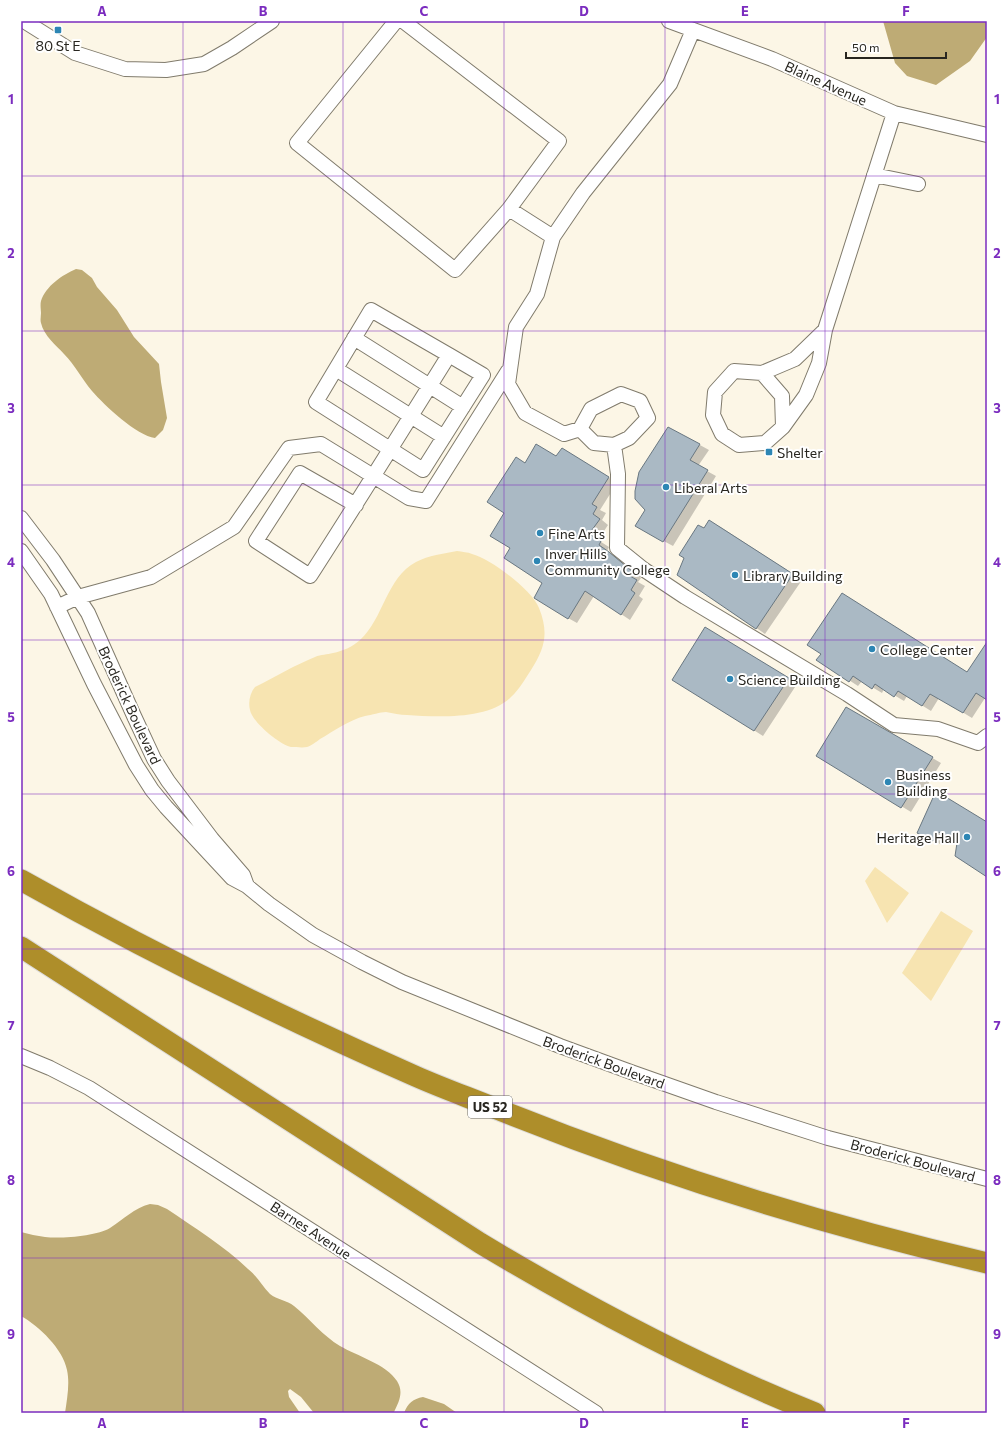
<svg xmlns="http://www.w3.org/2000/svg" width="1008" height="1434" font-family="Commissioner,sans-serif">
	<rect width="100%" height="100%" fill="#fcf6e6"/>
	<path fill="#f7e4b1" d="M 457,551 C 462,552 468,552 472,554 C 491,559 532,590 539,608 C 549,633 545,648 531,670 C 525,679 519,690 511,697 C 488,720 437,717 407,715 C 400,715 393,713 386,712 C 380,712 372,715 365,716 C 349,720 334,731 320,739 C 316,742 311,746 307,747 C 303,748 295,747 291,747 C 280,745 252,722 250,710 C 248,702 250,693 255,687 C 275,677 295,665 315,657 C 321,654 327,655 333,653 C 343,651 352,647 360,640 C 384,618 386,578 416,562 C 429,555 443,554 457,551 Z
		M 875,867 L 909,893 L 887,923 L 865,881 Z
		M 941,911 L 973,931 L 931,1001 L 902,973 Z"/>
	<path fill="#beab75" d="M 883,21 L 987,21 L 987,37 L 970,61 L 936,85 L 907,76 L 895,63 Z
		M 76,269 L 82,270 L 92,278 L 97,287 L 117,310 L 134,337 L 159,364 L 161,382 L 167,418 L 163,430 L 155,438 C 137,436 104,405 92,391 C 82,379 75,365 64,354 C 56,345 44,336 41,323 C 40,320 41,316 41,313 C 41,310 40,305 41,301 C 46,286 62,275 76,269 Z
		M 150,1204 L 158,1205 L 167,1209 C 195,1228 224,1246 248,1269 C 257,1276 262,1286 270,1294 C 277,1300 287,1300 294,1306 C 310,1319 323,1336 340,1346 C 357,1356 386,1364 397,1381 C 404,1392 399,1402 394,1412 L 314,1413 L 301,1397 L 290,1389 L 288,1391 L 289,1397 L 300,1413 L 65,1413 C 67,1399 70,1384 67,1370 C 63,1349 39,1326 21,1316 L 21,1232 C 29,1234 37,1236 45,1237 C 61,1239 97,1236 110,1228 C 124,1219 134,1208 150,1204 Z
		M 423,1397 L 444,1404 L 457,1413 L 404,1413 C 408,1403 413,1399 423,1397 Z"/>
	<path fill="#0003" d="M 669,428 L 709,450 L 698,466 L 716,476 L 673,546 L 645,531 L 646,510 Z
		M 571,454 L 617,483 L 600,510 L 606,513 L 602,520 L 608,525 L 598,540 L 609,547 L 607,551 L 618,558 L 641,578 L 638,582 L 645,586 L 639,596 L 643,599 L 630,620 L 594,596 L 577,623 L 568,618 L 544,583 L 512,548 L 505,513 L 526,464 Z
		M 719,526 L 802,580 L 765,634 L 678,574 L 705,529 Z
		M 714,633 L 797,684 L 763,736 L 673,679 Z
		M 987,644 L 987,699 L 985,698 L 972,718 L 939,698 L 931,711 L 907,696 L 904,701 L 884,689 L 882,693 L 862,681 L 858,686 L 818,660 L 967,673 Z
		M 846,708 L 941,763 L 911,812 L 817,755 Z
		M 987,823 L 987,876 L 959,842 L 948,836 L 942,845 L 919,832 Z"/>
	<path fill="#aab9c4" stroke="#697781" d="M 668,427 L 700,444 L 690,460 L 708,470 L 663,542 L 635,526 L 645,510 L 635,499 L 635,491 L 639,472 Z
		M 536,444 L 556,456 L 562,448 L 609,477 L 592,504 L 597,507 L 593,514 L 600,519 L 589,534 L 601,541 L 599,545 L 609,552 L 633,572 L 630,576 L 637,580 L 631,590 L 635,593 L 621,615 L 585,591 L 568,619 L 534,598 L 542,583 L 504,558 L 510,548 L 490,536 L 504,513 L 487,502 L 516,457 L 525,463 Z
		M 709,520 L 793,574 L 756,629 L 677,575 L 684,558 L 679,555 L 698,525 L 704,528 Z
		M 842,593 L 967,672 L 987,642 L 987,700 L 976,693 L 963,713 L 930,694 L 922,706 L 898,691 L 894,697 L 875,684 L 872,689 L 853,676 L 849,682 L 816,660 L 821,654 L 807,645 Z
		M 705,627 L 789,678 L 754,731 L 672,680 Z
		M 846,707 L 933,757 L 901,808 L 816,756 Z
		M 936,791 L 987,822 L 987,877 L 955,856 L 957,843 L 939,832 L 933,841 L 917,833 Z"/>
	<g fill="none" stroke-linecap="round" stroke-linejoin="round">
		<g stroke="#807b6c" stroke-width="16">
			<path id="minor" d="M 24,21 L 75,53 L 125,69 L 166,70 L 204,64 L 232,48 L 272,21
				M 396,21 L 297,143 L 455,270 L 509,209 L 559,141 L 403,21
				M 669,21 L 772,59 L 894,113 L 987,135
				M 874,175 L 918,184
				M 509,209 L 553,237
				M 825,330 L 795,359 L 762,373 L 734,371 L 715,392 L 713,415 L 722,434 L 739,445 L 765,443 L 783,427 L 806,395 L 819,363 L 825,330 L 894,113
				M 354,338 L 463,407
				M 336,369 L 444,437
				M 762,373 L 782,396 L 783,427
				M 580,429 L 594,443 L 614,445 L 629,438 L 648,418 L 640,401 L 621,394 L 591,409 L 580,429 L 564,434 L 525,413 L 508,384 L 516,327 L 537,294 L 553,237 L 583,193 L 670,84 L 693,30
				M 614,445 L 618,474 L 617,548 L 643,569 L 685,597 L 847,694 L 894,725 L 938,729 L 978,743 L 987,736
				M 356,505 L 300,473 L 256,541 L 310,576 C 357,503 403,429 449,355 L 371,310 L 316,402 L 423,470 L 483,375 L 449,355
				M 21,518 L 53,560 L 88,613 L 134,716 L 154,759 L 168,781 L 212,839 L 243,875 L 247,886
				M 21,551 L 51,594 L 94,684 L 136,765 L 152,790 L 166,807 L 232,878 L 247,886 L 269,904 L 313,935 L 362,962 L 402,982 L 560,1046 L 631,1072 L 716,1102 L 828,1138 L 987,1179
				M 57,607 L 78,597 L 151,577 L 234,527 L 289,448 L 321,444 L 409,498 L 426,501 L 508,371
				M 21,1056 L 50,1068 L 89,1088 L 596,1413"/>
		</g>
		<g stroke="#dddcdb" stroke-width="23">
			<path id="highway" d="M 21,880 C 149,952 281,1017 415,1076 C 442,1088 470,1098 497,1109 C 656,1173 820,1224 987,1263
				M 21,947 L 480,1243 C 588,1308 698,1366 815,1413"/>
		</g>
		<use href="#minor" stroke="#fff" stroke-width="14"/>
		<use href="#highway" stroke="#ae8e2a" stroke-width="21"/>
	</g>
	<path fill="none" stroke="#7b2cbf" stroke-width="1" stroke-opacity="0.55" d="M 183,21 L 183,1413M 343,21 L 343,1413M 504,21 L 504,1413M 665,21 L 665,1413M 825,21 L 825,1413M 21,176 L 987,176M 21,331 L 987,331M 21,485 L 987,485M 21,640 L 987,640M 21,794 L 987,794M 21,949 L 987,949M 21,1103 L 987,1103M 21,1258 L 987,1258"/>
	<g fill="#2d86b4" stroke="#fff" stroke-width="1.5">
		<rect x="54" y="26" width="8" height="8" rx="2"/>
		<rect x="765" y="448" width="8" height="8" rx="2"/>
		<circle cx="666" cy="487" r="4"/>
		<circle cx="540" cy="533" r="4"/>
		<circle cx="537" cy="561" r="4"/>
		<circle cx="735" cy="575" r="4"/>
		<circle cx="872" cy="649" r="4"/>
		<circle cx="730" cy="679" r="4"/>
		<circle cx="888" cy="782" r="4"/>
		<circle cx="967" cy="837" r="4"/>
	</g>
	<g text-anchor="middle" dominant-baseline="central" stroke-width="4" stroke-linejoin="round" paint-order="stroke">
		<rect fill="#fff" stroke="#686763" stroke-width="1" x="468" y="1096" width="44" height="22" rx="3"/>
		<g font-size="13" font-weight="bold" fill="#282620">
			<text x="490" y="1107">US 52</text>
		</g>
		<g font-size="14" fill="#282620" stroke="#fff" text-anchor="start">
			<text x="58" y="45" text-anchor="middle">80 St E</text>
			<text x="777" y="452">Shelter</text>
			<text x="674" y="487">Liberal Arts</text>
			<text x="548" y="533">Fine Arts</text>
			<text x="545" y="553">Inver Hills<tspan x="545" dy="16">Community College</tspan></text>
			<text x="743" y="575">Library Building</text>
			<text x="880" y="649">College Center</text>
			<text x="738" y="679">Science Building</text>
			<text x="896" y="774">Business<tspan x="896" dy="16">Building</tspan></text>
			<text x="959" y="837" text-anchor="end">Heritage Hall</text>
		</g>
		<g font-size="14" fill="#282620" stroke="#fff">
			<text transform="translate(826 83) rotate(24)">Blaine Avenue</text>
			<text transform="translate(130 705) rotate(65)">Broderick Boulevard</text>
			<text transform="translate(604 1062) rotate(20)">Broderick Boulevard</text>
			<text transform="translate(913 1160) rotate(15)">Broderick Boulevard</text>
			<text transform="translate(311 1230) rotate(33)">Barnes Avenue</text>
		</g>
	</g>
	<rect width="1008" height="1434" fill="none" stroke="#ffffff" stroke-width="44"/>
	<path d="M846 52v6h100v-6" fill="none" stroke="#282620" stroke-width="2"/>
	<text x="852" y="52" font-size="12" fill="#282620" stroke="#ffffff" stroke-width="3" paint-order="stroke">50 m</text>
	<rect x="22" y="22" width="964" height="1390" fill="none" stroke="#7b2cbf" stroke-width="1.5"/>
	<g font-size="13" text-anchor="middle" font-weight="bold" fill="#7b2cbf">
		<text x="102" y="16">A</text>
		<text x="263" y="16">B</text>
		<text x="424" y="16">C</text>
		<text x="584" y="16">D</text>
		<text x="745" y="16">E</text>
		<text x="906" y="16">F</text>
		<text x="11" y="104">1</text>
		<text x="997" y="104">1</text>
		<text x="11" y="258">2</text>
		<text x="997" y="258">2</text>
		<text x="11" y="413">3</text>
		<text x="997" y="413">3</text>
		<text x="11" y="567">4</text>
		<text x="997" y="567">4</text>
		<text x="11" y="722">5</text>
		<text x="997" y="722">5</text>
		<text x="11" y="876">6</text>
		<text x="997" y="876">6</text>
		<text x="11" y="1030">7</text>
		<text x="997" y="1030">7</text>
		<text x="11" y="1185">8</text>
		<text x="997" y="1185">8</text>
		<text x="11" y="1339">9</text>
		<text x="997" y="1339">9</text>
		<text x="102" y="1428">A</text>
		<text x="263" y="1428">B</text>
		<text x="424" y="1428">C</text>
		<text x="584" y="1428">D</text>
		<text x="745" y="1428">E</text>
		<text x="906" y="1428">F</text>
	</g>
</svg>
